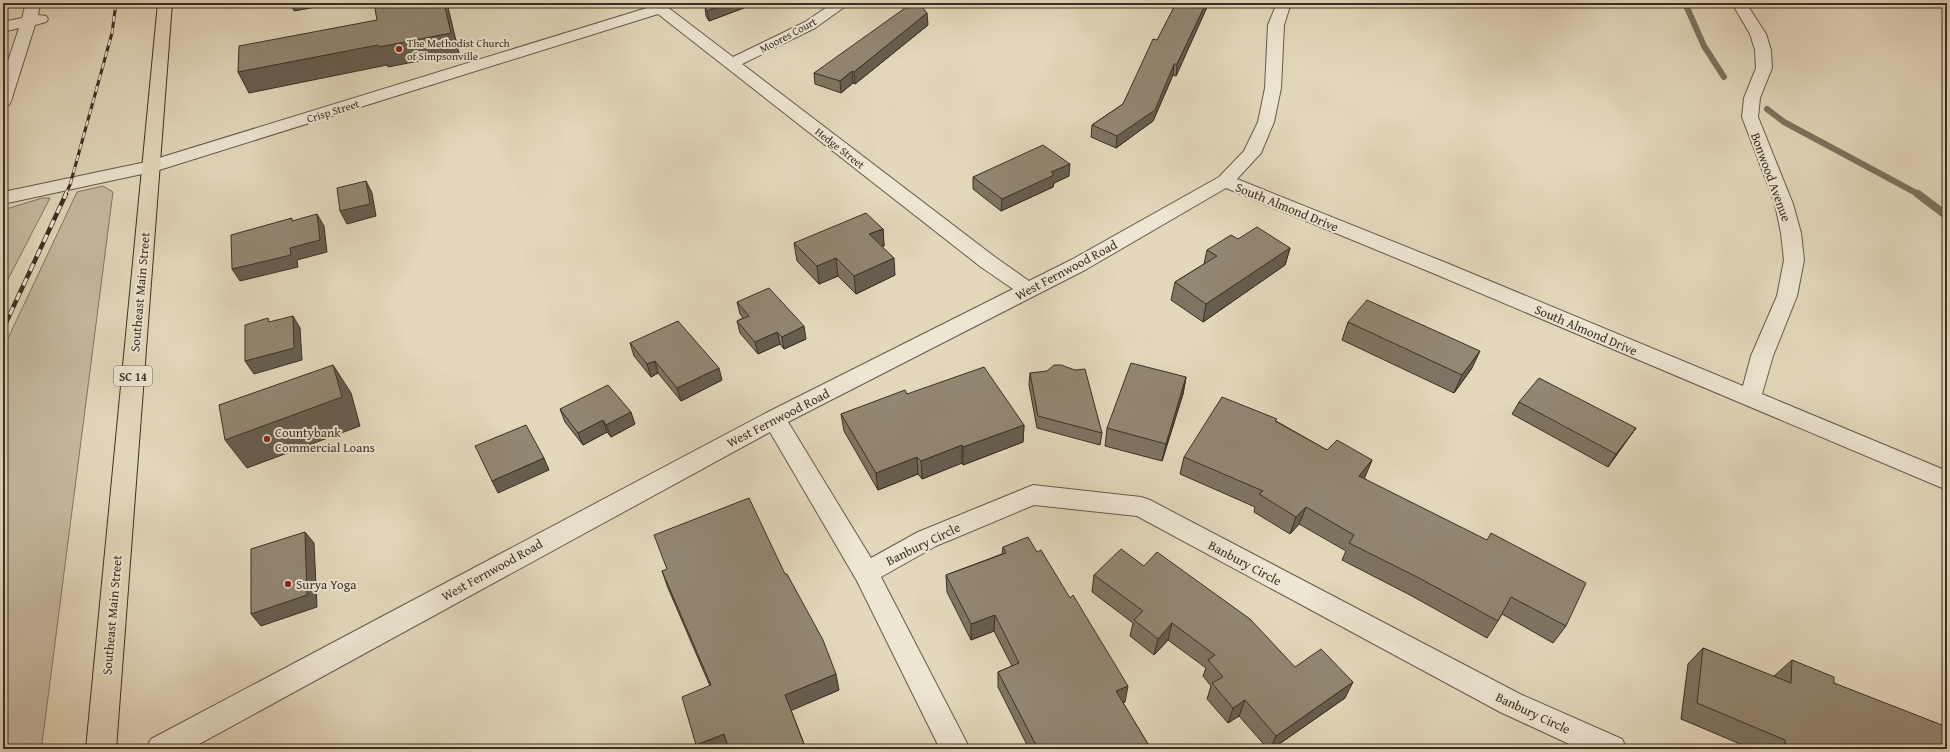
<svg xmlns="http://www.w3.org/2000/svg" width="1950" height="752" font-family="'Gentium Book Plus',serif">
	<rect width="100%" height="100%" fill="#e3d8bc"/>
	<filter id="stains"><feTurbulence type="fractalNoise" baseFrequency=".005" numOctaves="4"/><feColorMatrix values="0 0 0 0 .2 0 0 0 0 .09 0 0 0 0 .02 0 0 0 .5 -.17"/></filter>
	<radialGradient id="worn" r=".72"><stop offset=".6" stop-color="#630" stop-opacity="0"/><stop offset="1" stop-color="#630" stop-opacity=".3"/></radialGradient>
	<path fill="#c6bba2" stroke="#807663" d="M 103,186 L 113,192 L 42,744 L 40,749 L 3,749 L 3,349 L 77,192 Z
		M 42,198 L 50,198 L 3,289 L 3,210 Z"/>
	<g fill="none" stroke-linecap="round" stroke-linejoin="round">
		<path stroke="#7d7360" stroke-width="6" d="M 1685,3 L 1704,46 L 1724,77
			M 1767,109 L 1784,122 L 1920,195"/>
		<path stroke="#7d7360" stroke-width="8" d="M 1918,194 L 1947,216"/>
		<g stroke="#645a4a" stroke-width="2">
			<path id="street" d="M 26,3 L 40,3 L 38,15 L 46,16 L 48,19 L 46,22 L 35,25 L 11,101 L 9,105 L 3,106 L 3,76 L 19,28 L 3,32 L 3,22 L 22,18 Z
				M 646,3 L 662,3 L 733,57 L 805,22 L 833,3 L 850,3 L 815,28 L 742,64 L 995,257 L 1029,281 L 1071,260 L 1219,177 L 1244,151 L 1258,122 L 1265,88 L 1268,25 L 1277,3 L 1291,3 L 1284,25 L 1281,88 L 1274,122 L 1261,153 L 1237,179 L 1449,264 L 1743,386 L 1751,356 L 1777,296 L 1784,260 L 1781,233 L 1775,204 L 1742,117 L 1744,98 L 1756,68 L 1755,50 L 1750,34 L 1732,3 L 1746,3 L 1766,34 L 1771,50 L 1772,68 L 1760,98 L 1758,117 L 1793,204 L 1801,233 L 1804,260 L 1797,296 L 1773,356 L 1762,394 L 1947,471 L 1947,490 L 1435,274 L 1226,188 L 1085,270 L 788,422 L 871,558 L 918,532 L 1033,485 L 1141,497 L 1150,500 L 1520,694 L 1622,739 L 1627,749 L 1580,749 L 1500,712 L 1137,516 L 1034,505 L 936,546 L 881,577 L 970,749 L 940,749 L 857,581 L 770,432 L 190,749 L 146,749 L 151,739 L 766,413 L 1013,289 L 981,267 L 658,14 L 156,171 L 3,204 L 3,192 L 146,162 L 650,7 Z"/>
		</g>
		<g stroke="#3a3024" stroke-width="2">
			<path id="primary" d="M 158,3 L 172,3 L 116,749 L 86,749 Z"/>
		</g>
		<use href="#street" fill="#ede6d3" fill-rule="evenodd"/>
		<use href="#primary" fill="#e3d8bc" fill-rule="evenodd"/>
		<g stroke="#3a3024" stroke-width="3">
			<path id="rail-far1" d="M 65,195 L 70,185 L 112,33 L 116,3"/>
		</g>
		<g stroke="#3a3024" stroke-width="4.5">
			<path id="rail" d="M 3,329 L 66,194"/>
		</g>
		<use href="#rail-far1" stroke="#ede6d3" stroke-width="2" stroke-dasharray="6" stroke-linecap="butt"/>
		<use href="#rail" stroke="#ede6d3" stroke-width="3" stroke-dasharray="8" stroke-linecap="butt"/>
	</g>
	<path fill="#7e7463" stroke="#3a3024" d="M 709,3 L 757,3 L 709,21 L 706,16 L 705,7 Z
		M 1207,7 L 1176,76 L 1173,75 L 1153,121 L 1116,148 L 1091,137 L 1092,125 L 1123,104 L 1157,40 Z
		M 928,25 L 855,84 L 853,83 L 841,93 L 815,84 L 814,73 Z
		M 1069,176 L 1054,183 L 1053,187 L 1001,211 L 973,189 L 973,177 Z
		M 883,229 L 884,246 L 882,247 L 895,275 L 856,294 L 838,276 L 819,284 L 797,261 L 794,243 Z
		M 1238,239 L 1290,248 L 1285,265 L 1203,322 L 1171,300 L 1175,282 L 1204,264 L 1207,250 Z
		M 737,302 L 806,339 L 784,349 L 780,344 L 758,354 L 740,333 L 737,321 L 743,318 L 740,314 Z
		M 1348,322 L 1472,368 L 1454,393 L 1342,340 Z
		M 630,343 L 722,380 L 681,401 L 658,373 L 651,377 L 634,356 Z
		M 1030,373 L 1102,433 L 1100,445 L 1037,428 L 1029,385 Z
		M 1186,377 L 1183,394 L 1162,461 L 1105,446 L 1107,428 Z
		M 907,394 L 1024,425 L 1023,442 L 963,465 L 962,463 L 922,479 L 918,474 L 878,490 L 844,431 L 841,414 Z
		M 1519,402 L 1636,428 L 1608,467 L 1512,414 Z
		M 560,409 L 635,424 L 611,437 L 607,432 L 583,445 L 565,422 Z
		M 1276,421 L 1327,450 L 1372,460 L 1364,478 L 1566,626 L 1553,643 L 1502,614 L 1498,621 L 1487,638 L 1410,595 L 1342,560 L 1346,551 L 1299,524 L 1290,534 L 1254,512 L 1255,507 L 1180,474 L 1184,457 Z
		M 1003,547 L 1125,702 L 1123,703 L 1151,749 L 1029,749 L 998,687 L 998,672 L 1012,666 L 994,631 L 971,640 L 947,592 L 946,575 L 1002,554 Z
		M 1144,566 L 1295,667 L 1345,698 L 1272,749 L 1268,749 L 1239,716 L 1228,723 L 1207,699 L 1211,686 L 1203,676 L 1206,668 L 1168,640 L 1154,655 L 1130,636 L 1133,623 L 1092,592 L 1094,575 Z
		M 662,571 L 839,690 L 791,710 L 806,749 L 698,749 L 696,745 L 710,686 L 668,588 Z
		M 1703,648 L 1774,677 L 1774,676 L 1792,660 L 1834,683 L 1947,749 L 1752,749 L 1681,719 L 1688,664 Z"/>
	<path fill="#665e50" stroke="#3a3024" d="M 290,3 L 339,3 L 294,11 Z
		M 444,3 L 447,3 L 459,53 L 388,67 L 387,65 L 249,93 L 238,72 Z
		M 729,3 L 757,3 L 709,21 L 707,11 Z
		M 1206,3 L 1208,3 L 1207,7 L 1176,76 L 1177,64 Z
		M 927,13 L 928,25 L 855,84 L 854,72 Z
		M 1174,64 L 1173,75 L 1153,121 L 1116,148 L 1117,136 Z
		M 852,71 L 853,83 L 841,93 L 840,81 Z
		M 1070,164 L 1069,176 L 1054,183 L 1053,187 L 1001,211 L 1002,199 L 1051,172 Z
		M 366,181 L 372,193 L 376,216 L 347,224 L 340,211 Z
		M 317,214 L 324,226 L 327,252 L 297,260 L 298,267 L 240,281 L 232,269 L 290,248 Z
		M 883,229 L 884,246 L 871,252 L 869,234 Z
		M 1290,248 L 1285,265 L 1203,322 L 1206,304 Z
		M 836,258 L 838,276 L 819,284 L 817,266 Z
		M 894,258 L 895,275 L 856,294 L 854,276 Z
		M 293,316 L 300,328 L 302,360 L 254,374 L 245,361 Z
		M 804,326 L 806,339 L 784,349 L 782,337 Z
		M 777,332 L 780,344 L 758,354 L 755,342 Z
		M 1480,351 L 1472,368 L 1454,393 L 1462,375 Z
		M 655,361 L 658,373 L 651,377 L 647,364 Z
		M 333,365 L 351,393 L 360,426 L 247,468 L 225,440 Z
		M 719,368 L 722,380 L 681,401 L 677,388 Z
		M 1186,377 L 1183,394 L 1162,461 L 1166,444 Z
		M 631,412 L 635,424 L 611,437 L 606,425 Z
		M 603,420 L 607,432 L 583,445 L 578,433 Z
		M 1024,425 L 1023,442 L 963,465 L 963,447 Z
		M 1636,428 L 1627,440 L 1608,467 L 1616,454 Z
		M 962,445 L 962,463 L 922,479 L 921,461 Z
		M 917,457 L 918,474 L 878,490 L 876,473 Z
		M 544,458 L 549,470 L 498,493 L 492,481 Z
		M 1372,460 L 1365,477 L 1352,493 L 1359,476 Z
		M 1306,507 L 1299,524 L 1290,534 L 1296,517 Z
		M 305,532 L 314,543 L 317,607 L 261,626 L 251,614 Z
		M 995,615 L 994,631 L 971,640 L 971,624 Z
		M 1172,623 L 1168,640 L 1154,655 L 1158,639 Z
		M 836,674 L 839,690 L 790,711 L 785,695 Z
		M 1353,682 L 1345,698 L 1272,749 L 1270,749 L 1276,736 Z
		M 1128,686 L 1125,702 L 1113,707 L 1116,691 Z
		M 1245,700 L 1239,716 L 1228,723 L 1233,708 Z
		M 724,734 L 729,749 L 698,749 L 696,745 Z"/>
	<path fill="#928773" stroke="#3a3024" d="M 374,3 L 444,3 L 451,33 L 379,47 L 378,45 L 238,72 L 239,46 L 377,20 Z
		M 709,3 L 729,3 L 707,11 L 705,7 Z
		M 912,3 L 919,3 L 927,13 L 854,72 L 852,71 L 840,81 L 814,73 Z
		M 1176,3 L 1206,3 L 1177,64 L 1174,64 L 1155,110 L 1117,136 L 1092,125 L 1123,104 L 1153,39 L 1157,40 Z
		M 1043,145 L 1070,164 L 1051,172 L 1054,175 L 1002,199 L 973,177 Z
		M 366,181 L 370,204 L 340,211 L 337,188 Z
		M 866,213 L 883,229 L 869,234 L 894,258 L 854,276 L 836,258 L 817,266 L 794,243 Z
		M 317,214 L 320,240 L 290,248 L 291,255 L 232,269 L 231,235 L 292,218 L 292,221 Z
		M 1257,227 L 1290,248 L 1206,304 L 1175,282 L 1217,256 L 1207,250 L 1231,235 L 1238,239 Z
		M 769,288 L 804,326 L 782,337 L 777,332 L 755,342 L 737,321 L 749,316 L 737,302 Z
		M 1367,300 L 1480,351 L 1462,375 L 1348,322 Z
		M 293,316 L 294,348 L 245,361 L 245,325 L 268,318 L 269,322 Z
		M 678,321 L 719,368 L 677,388 L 655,361 L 647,364 L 630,343 Z
		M 1131,363 L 1186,377 L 1166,444 L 1107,428 Z
		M 333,365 L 342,397 L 225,440 L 219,405 Z
		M 1054,365 L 1061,365 L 1075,370 L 1085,369 L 1102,433 L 1038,416 L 1030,373 L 1047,371 Z
		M 984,367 L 1024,425 L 963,447 L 962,445 L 921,461 L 917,457 L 876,473 L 841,414 L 905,390 L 907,394 Z
		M 1539,378 L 1636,428 L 1616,454 L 1519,402 Z
		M 608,385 L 631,412 L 606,425 L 603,420 L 578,433 L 560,409 Z
		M 1222,397 L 1277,419 L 1275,421 L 1327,450 L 1337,440 L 1372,460 L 1359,476 L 1487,540 L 1491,533 L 1586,583 L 1566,626 L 1511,597 L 1498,621 L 1419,578 L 1349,543 L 1354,535 L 1306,507 L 1296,517 L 1259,494 L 1263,491 L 1184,457 Z
		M 526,425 L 544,458 L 492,481 L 475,446 Z
		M 749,498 L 785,574 L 787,574 L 823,640 L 836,674 L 785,695 L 806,749 L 729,749 L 724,734 L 696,745 L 682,697 L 711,685 L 662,571 L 667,569 L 654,535 Z
		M 305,532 L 307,595 L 251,614 L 251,549 Z
		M 1028,537 L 1037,552 L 1041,550 L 1070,598 L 1073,595 L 1128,686 L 1116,691 L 1151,749 L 1038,749 L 998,672 L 1019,663 L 995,615 L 971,624 L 946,575 L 1006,553 L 1003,547 Z
		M 1121,549 L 1144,566 L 1157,552 L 1250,619 L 1295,667 L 1321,649 L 1353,682 L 1276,736 L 1245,700 L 1233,708 L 1212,683 L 1223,677 L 1208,660 L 1215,655 L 1172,623 L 1158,639 L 1134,620 L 1143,611 L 1094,575 Z
		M 1703,648 L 1791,683 L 1792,660 L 1834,677 L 1834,683 L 1947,727 L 1947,749 L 1785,749 L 1785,740 L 1697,703 Z
		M 1176,744 L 1179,749 L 1166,749 Z"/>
	<g fill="#8f2418" stroke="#ede6d3" stroke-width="1.5">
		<circle cx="399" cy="49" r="4"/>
		<circle cx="267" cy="439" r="4"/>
		<circle cx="288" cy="584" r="4"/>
	</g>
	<g text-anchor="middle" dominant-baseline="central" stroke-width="4" stroke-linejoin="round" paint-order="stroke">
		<g font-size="11" fill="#3a3024" stroke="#ede6d3">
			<text transform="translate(788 35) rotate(-28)">Moores Court</text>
			<text transform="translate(333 111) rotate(-17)">Crisp Street</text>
			<text transform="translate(840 148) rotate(38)">Hedge Street</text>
		</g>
		<g font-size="11" fill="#3a3024" stroke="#ede6d3" text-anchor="start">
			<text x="407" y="43">The Methodist Church<tspan x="407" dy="13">of Simpsonville</tspan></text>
		</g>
		<rect fill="#ede6d3" stroke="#706758" stroke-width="1" x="114" y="366" width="38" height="20" rx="3"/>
		<g font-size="12" font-weight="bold" fill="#3a3024">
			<text x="133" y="376">SC 14</text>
		</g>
		<g font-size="13" fill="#3a3024" stroke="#ede6d3">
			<text transform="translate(1771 177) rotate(70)">Bonwood Avenue</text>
			<text transform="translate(1287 207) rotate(22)">South Almond Drive</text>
			<text transform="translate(1066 270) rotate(-28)">West Fernwood Road</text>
			<text transform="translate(140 292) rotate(-85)">Southeast Main Street</text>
			<text transform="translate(1586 330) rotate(23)">South Almond Drive</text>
			<text transform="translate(778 418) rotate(-27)">West Fernwood Road</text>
			<text transform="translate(923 544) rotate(-26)">Banbury Circle</text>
			<text transform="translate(1245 563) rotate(28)">Banbury Circle</text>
			<text transform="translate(492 570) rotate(-29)">West Fernwood Road</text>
			<text transform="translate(112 615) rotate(-85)">Southeast Main Street</text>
			<text transform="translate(1533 713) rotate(25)">Banbury Circle</text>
		</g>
		<g font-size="13" fill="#3a3024" stroke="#ede6d3" text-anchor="start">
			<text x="275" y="432">Countybank<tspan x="275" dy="15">Commercial Loans</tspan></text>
			<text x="296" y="584">Surya Yoga</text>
		</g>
	</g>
	<rect width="1950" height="752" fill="none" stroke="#e3d8bc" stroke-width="16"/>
	<rect x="4" y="4" width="1942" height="744" fill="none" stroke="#3a3024" stroke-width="2"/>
	<rect x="8" y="8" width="1934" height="736" fill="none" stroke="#3a3024"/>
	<rect width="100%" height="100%" filter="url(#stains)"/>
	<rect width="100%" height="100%" fill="url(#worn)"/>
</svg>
